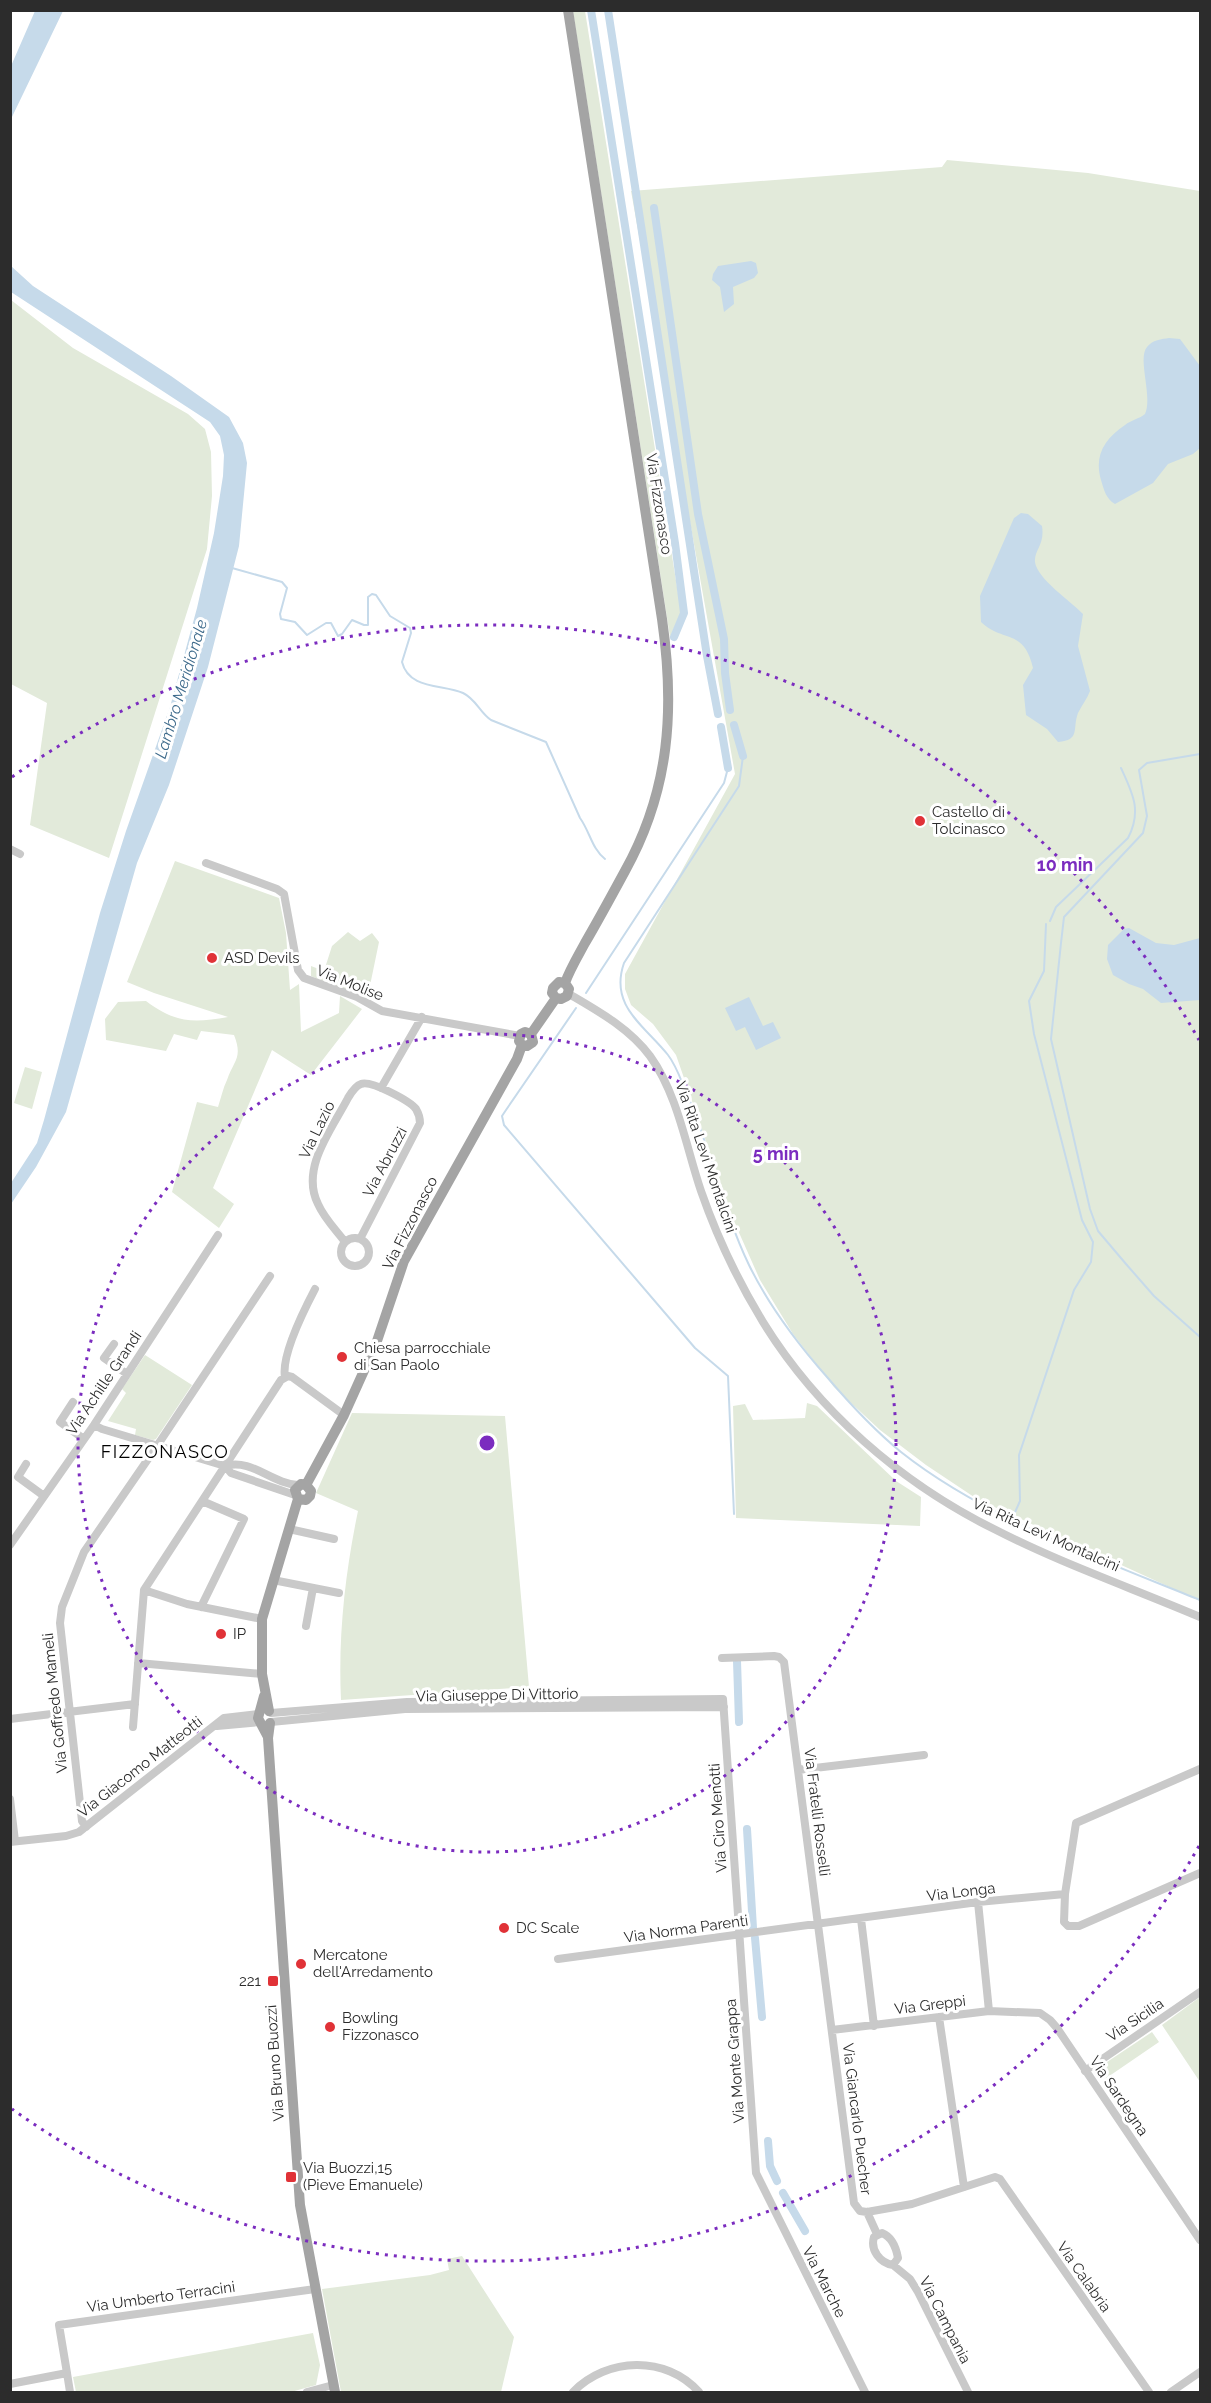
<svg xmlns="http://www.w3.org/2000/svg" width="1211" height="2403" font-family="Raleway,sans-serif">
	<rect width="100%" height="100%" fill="#fff"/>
	<path fill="#e2eada" d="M 573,11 L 585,11 L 681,612 L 670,637 Z
		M 947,160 L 1088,173 L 1200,191 L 1200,1601 L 977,1499 L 926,1465 L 880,1430 L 834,1387 L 793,1334 L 760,1280 L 733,1219 L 676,1055 L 653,1024 L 631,1005 L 625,989 L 625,974 L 735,774 L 631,191 L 942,167 Z
		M 11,300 L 73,348 L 188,414 L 205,429 L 211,452 L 212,496 L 207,549 L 109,858 L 30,825 L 47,703 L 11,684 Z
		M 175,861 L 279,898 L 286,933 L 290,990 L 299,984 L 301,1032 L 339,1013 L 340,996 L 362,1009 L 311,1075 L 272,1050 L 213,1188 L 234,1204 L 219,1228 L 172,1192 L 197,1102 L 218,1107 C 221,1098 223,1088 227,1080 C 234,1060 243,1058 234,1035 L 201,1031 L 197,1040 L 174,1034 L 166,1051 L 106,1040 L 105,1019 L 118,1002 L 146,1001 C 175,1023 193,1023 228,1017 L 154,993 L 127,982 Z
		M 348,932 L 360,941 L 372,933 L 379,942 L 367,1000 L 311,976 L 311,966 L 324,971 L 332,946 Z
		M 25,1067 L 42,1072 L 32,1109 L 14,1103 Z
		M 145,1355 L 192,1385 L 156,1439 L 153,1440 L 135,1435 L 136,1429 L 108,1421 L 126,1393 L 122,1389 Z
		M 807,1403 L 817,1406 L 896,1481 L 921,1497 L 920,1526 L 736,1518 L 733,1406 L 745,1404 L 753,1420 L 805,1418 Z
		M 352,1413 L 505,1416 L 529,1687 L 341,1700 C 338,1637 345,1573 358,1511 L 316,1493 Z
		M 1200,1997 L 1200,2082 L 1162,2025 Z
		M 1152,2032 L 1159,2042 L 1102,2081 L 1095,2070 Z
		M 462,2256 L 514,2337 L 501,2392 L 341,2392 L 322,2289 L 430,2275 L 449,2270 L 447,2259 Z
		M 313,2333 L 320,2365 L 316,2385 L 291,2392 L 76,2392 L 73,2377 Z"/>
	<path fill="#c6daea" d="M 35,11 L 63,11 L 11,119 L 11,66 Z
		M 751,261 L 756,263 L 758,273 L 754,278 L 733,287 L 734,304 L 724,312 L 720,287 L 712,280 L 713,274 L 718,266 Z
		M 11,266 L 33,286 L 171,376 L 229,417 L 243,443 L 247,463 L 239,546 L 208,667 L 169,785 L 137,863 L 66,1112 L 36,1167 L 11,1204 L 11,1183 L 37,1143 L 44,1120 L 100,913 L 126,831 L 170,707 L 197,608 L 214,533 L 223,476 L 224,455 L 220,436 L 210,422 L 11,292 Z
		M 1169,338 L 1180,339 L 1200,366 L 1200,448 L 1193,454 L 1168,464 L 1153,483 L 1115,504 C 1106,499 1104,490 1101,480 C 1094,456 1104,439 1125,425 C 1131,420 1139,419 1145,414 C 1153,396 1137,359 1147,347 C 1152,340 1162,339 1169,338 Z
		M 1021,513 L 1028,514 L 1042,526 C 1045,545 1034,550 1035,562 C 1037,579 1072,602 1083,614 L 1078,646 L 1090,691 C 1087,699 1082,705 1078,713 C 1072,729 1081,740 1058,742 L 1047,729 L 1026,715 L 1023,685 L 1033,668 C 1024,628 1003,643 981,622 L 980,596 L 1014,518 Z
		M 1129,928 L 1156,943 L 1174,945 L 1200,938 L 1200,1000 L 1161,1003 L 1143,989 L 1129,984 L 1113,975 L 1107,959 L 1108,945 L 1124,929 Z
		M 749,997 L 763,1026 L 773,1022 L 781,1038 L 756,1050 L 745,1027 L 736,1031 L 725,1008 Z"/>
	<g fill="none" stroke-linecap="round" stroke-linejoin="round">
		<path stroke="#c6daea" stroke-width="2" d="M 232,568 L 282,582 L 287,588 L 280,614 L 281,619 L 295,622 L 307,635 L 326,623 L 331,623 L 338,636 L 342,634 L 352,620 L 364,625 L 368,625 L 368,597 L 372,594 L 376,595 L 390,616 L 410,628 L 411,633 L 402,662 C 409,690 443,684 463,693 C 476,699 480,713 491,720 L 546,742 L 580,818 C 590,832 592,849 605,859
			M 1200,713 L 1200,744
			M 1200,754 L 1147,763 L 1139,770 L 1147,816 L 1143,833 L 1064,917 L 1061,943 L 1051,1039 L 1090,1209 L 1098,1231 L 1126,1264 L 1154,1296 L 1200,1337
			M 743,756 L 739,786 L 624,963 C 609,1006 644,1025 668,1055 C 676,1065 681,1080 686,1092 C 711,1148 722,1209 749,1265 C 769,1306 797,1343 827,1377 C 850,1404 874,1430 901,1452 C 984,1518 1102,1560 1200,1600
			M 1050,921 L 1056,907 L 1128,838 C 1142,811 1133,794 1121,768
			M 586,993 L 724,783 L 728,768
			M 576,1008 L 506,1110 L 502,1116 L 504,1125 L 695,1348 L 728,1376 L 734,1514
			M 1012,1519 L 1020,1501 L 1019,1455 L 1074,1290 L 1091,1262 L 1093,1242 L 1082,1220 L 1034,1034 L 1029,1001 L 1044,971 L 1046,924"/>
		<path stroke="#c6daea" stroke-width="8" d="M 591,10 L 675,543 L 684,613 L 674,637
			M 608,10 L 707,656 L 718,714
			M 654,208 L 698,514 L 724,639 L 725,673 L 730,710
			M 734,725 L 743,756
			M 721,727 L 728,768
			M 737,1661 L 739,1722
			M 747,1829 L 753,1928
			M 755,1938 L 762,2017
			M 768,2141 L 770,2166 L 777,2181
			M 783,2193 L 805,2231"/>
		<path stroke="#c9c9c9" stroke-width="8" d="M 10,849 L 20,854
			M 206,863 L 277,889 L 284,894 L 298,970 L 304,978 L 357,997 L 382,1011 L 520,1036
			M 569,994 C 598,1011 629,1028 650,1056 C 678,1095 686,1147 701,1191 C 717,1237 738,1281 763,1322 C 818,1411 901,1483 994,1529 C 1060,1563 1132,1588 1200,1617
			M 381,1088 L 422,1017
			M341 1252a14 14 0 1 1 28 0a14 14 0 1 1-28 0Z
			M 345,1242 C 336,1230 324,1218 318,1204 C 300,1168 332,1129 348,1098 C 351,1093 355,1086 361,1084 C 371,1080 410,1101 416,1109 C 419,1114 420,1118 420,1123 L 360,1239
			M 114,1344 L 104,1358 L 127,1374
			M 285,1377 C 281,1355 304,1310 315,1289
			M 73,1402 L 60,1422 L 84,1439
			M 94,1425 L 102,1429 L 225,1466
			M 26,1464 L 18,1477 L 44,1496
			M 295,1495 L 231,1473 L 225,1466 C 252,1458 272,1484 298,1485
			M 289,1529 L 334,1539
			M 10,1545 L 94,1425 L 218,1235
			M 273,1580 L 339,1593
			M 144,1590 L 187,1604 L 262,1619
			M 201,1607 L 244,1519 L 202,1501
			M 306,1626 L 313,1588
			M 722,1658 L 774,1656 L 779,1657 L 784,1662 L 854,2203 L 860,2211 L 867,2212 L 912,2204 L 995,2177 L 1000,2179 L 1149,2392
			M 138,1663 L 262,1674
			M 271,1713 L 407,1702 L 723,1699 L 756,2173 L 865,2392
			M 10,1719 L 135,1704
			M 271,1722 L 405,1709 L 724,1707
			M 217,1726 L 260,1722
			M 133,1727 L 144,1590 L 281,1380 L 288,1376 L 292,1377 L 344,1415
			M 1200,1769 L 1076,1823 L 1065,1894 L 1064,1922 L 1068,1926 L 1079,1926 L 1200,1873
			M 798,1770 L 924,1755
			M 10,1799 L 15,1841
			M 86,1827 L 82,1821 L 60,1623 L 62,1607 L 84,1552 L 157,1446 L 270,1276
			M 10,1842 L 66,1836 L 79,1832 L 224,1718 L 259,1714
			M 978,1902 L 989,2011
			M 861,1919 L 874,2026
			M 558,1959 L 978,1902 L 1065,1894
			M 939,2017 L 964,2187
			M 832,2030 L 989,2011 L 1040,2013 L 1050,2020 L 1057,2028 L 1200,2240
			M 1085,2071 L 1200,1992
			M 867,2212 L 877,2234
			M 882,2233 C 892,2237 896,2247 898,2258 L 893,2265 C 880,2263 870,2250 874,2237 Z
			M 893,2265 L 910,2279 L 918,2292 L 968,2392
			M 67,2373 L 70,2392
			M 10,2384 L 67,2373 L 59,2325 L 315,2289
			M 307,2392 L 333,2385
			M 573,2392 C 607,2357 666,2355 699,2392
			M 1171,2392 L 1200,2372"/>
		<path stroke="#a4a4a4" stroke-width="10" d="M 565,983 C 570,969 578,956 585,943 C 599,919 612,895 625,871 C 670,790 675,709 662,619 L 568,10
			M 556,998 L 561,999 L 567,996 L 569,989 L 565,983
			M 556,998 L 552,993 L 553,988 L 559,982 L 565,983
			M 522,1045 L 527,1046 L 533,1042 L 531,1034 L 556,998
			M 306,1485 L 344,1415 L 376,1344 L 404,1261 L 517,1059 L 522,1045 L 519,1041 L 521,1034 L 525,1032 L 531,1034
			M 298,1499 L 306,1500 L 310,1496 L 311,1491 L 306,1485
			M 264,1696 L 258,1718 L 268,1737
			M 269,1711 L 262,1674 L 262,1619 L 298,1499 L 295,1490 L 301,1484 L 306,1485
			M 270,1723 L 268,1738 L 300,2205 L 335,2392"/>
	</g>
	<g fill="none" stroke="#7b2cbf" stroke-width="3" stroke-dasharray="3 6">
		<circle cx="487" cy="1443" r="409"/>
		<path d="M1199 1846A818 818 0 0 1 12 2109M12 777A818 818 0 0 1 1199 1040"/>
	</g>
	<g fill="#e03237" stroke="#fff" stroke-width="2">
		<circle cx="920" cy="821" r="6"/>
		<circle cx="212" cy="958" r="6"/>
		<circle cx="342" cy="1357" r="6"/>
		<circle cx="221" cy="1634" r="6"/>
		<circle cx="504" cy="1928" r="6"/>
		<circle cx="301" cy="1964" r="6"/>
		<rect x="267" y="1975" width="12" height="12" rx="3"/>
		<circle cx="330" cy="2027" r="6"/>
		<rect x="285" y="2171" width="12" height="12" rx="3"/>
	</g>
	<g text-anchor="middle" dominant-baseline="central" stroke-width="6" stroke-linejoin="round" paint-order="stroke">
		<g font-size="15" fill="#2c2c2c" stroke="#fff">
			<text transform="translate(659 504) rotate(81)">Via Fizzonasco</text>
			<text transform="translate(350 983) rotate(22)">Via Molise</text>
			<text transform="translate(317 1130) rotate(-64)">Via Lazio</text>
			<text transform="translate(706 1157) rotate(71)">Via Rita Levi Montalcini</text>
			<text transform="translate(385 1162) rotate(-62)">Via Abruzzi</text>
			<text transform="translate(410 1223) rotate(-63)">Via Fizzonasco</text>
			<text transform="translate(104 1383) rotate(-56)">Via Achille Grandi</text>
			<text transform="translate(1046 1535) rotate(24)">Via Rita Levi Montalcini</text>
			<text transform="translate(497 1695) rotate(-1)">Via Giuseppe Di Vittorio</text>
			<text transform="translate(55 1703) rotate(-96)">Via Goffredo Mameli</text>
			<text transform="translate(140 1767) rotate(-38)">Via Giacomo Matteotti</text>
			<text transform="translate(817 1812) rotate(83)">Via Fratelli Rosselli</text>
			<text transform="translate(718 1818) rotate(-94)">Via Ciro Menotti</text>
			<text transform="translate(961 1892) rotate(-7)">Via Longa</text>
			<text transform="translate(686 1929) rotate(-8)">Via Norma Parenti</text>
			<text transform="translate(930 2005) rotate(-7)">Via Greppi</text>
			<text transform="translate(1135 2020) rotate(-34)">Via Sicilia</text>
			<text transform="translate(735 2061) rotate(-94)">Via Monte Grappa</text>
			<text transform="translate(275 2063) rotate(-94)">Via Bruno Buozzi</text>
			<text transform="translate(1119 2096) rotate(56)">Via Sardegna</text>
			<text transform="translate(857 2119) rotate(83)">Via Giancarlo Puecher</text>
			<text transform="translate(1084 2277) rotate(55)">Via Calabria</text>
			<text transform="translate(824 2282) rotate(63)">Via Marche</text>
			<text transform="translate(161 2297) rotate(-8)">Via Umberto Terracini</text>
			<text transform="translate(945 2320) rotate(63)">Via Campania</text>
		</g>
		<g font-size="15" fill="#2c2c2c" stroke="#fff" text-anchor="start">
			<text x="932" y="812">Castello di<tspan x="932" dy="17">Tolcinasco</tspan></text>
			<text x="224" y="958">ASD Devils</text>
			<text x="354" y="1348">Chiesa parrocchiale<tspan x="354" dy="17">di San Paolo</tspan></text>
			<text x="233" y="1634">IP</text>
			<text x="516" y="1928">DC Scale</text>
			<text x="313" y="1955">Mercatone<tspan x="313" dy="17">dell'Arredamento</tspan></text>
			<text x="261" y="1981" text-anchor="end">221</text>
			<text x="342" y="2018">Bowling<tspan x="342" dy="17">Fizzonasco</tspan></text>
			<text x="303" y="2168">Via Buozzi,15<tspan x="303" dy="17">(Pieve Emanuele)</tspan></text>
		</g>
		<g font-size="16" font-style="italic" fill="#3d6a8b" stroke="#fff">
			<text transform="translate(181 689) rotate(-73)">Lambro Meridionale</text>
		</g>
		<g font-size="18" letter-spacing="1.5" fill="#000" stroke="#fff">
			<text x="165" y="1451">FIZZONASCO</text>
		</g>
	</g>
	<circle cx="487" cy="1443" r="9" fill="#7b2cbf" stroke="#fff" stroke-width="3"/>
	<g font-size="18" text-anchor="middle" font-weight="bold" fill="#7b2cbf" stroke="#fff" stroke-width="6" stroke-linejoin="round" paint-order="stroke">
		<text x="1065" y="871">10 min</text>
		<text x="776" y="1160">5 min</text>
	</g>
	<rect width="1211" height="2403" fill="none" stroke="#2c2c2c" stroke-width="24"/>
</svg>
